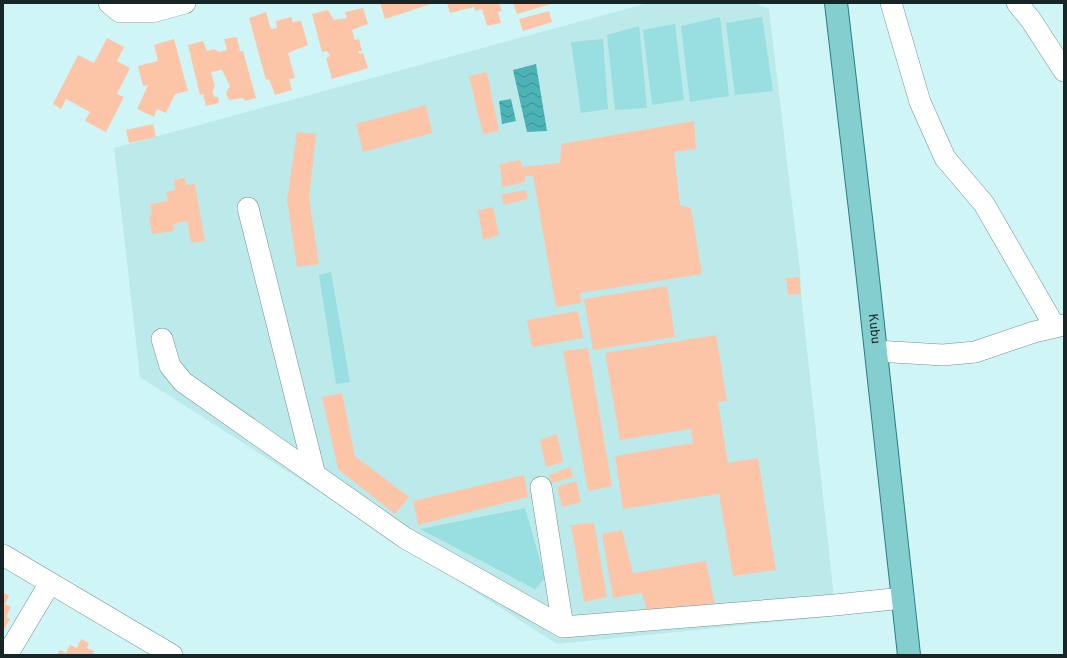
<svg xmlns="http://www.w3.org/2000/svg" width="1067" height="658" font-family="Overpass,sans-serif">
	<defs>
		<pattern id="water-waves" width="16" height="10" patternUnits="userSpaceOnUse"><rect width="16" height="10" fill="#4bb2b5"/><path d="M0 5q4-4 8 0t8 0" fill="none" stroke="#3d9193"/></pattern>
	</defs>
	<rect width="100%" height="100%" fill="#d0f5f6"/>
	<path fill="#bceaeb" d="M 648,3 L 754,3 L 769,9 L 800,271 L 801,294 L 836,616 L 557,644 L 140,377 L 114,148 Z"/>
	<path fill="#99dee0" d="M 720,17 L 729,96 L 690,102 L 681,26 Z
		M 762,17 L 773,91 L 735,95 L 726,23 Z
		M 675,24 L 684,100 L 652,105 L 643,30 Z
		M 639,26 L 647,108 L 615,110 L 607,35 Z
		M 603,39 L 608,109 L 581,113 L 571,42 Z
		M 331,272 L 350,382 L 336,384 L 319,275 Z
		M 525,508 L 545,578 L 535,589 L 420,529 Z"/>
	<path fill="url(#water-waves)" d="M 536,64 L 547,131 L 527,132 L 513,70 Z
		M 511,99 L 516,121 L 502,124 L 499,101 Z"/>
	<path fill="#fdc5a8" d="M 380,3 L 431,3 L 431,4 L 385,19 Z
		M 447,3 L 499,3 L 502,11 L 498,12 L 501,23 L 487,26 L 482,9 L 475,11 L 474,7 L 450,13 Z
		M 513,3 L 554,3 L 517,14 Z
		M 363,8 L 368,24 L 352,30 L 355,40 L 359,39 L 362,51 L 358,51 L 359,54 L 363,53 L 368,68 L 332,79 L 326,58 L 330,56 L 327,51 L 322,52 L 312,14 L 328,10 L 334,20 L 347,18 L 345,12 Z
		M 549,11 L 552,22 L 523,31 L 519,19 Z
		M 266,12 L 271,29 L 277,28 L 276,21 L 291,17 L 293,22 L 301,21 L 308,45 L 288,53 L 295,78 L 289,79 L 292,90 L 275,95 L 269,79 L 266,80 L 249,18 Z
		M 237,37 L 240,51 L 243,51 L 256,98 L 245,101 L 243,98 L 229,100 L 226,93 L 230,86 L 222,70 L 211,72 L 215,86 L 212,92 L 215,97 L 218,97 L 219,103 L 206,106 L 203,94 L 200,95 L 188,45 L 203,41 L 207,51 L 214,49 L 219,52 L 227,50 L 224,39 Z
		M 107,38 L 124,47 L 117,61 L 130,68 L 117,94 L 124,97 L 106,132 L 85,121 L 90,112 L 66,99 L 61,109 L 53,104 L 78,55 L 94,63 Z
		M 174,39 L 188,91 L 175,94 L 166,113 L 157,109 L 154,117 L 137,109 L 148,85 L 143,86 L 138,66 L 158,61 L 154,45 Z
		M 487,72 L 499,131 L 483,134 L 469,76 Z
		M 426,105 L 432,133 L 363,152 L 356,124 Z
		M 694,121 L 696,149 L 674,152 L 680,205 L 691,208 L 702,274 L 580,293 L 581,303 L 556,307 L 533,176 L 525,176 L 525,182 L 502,187 L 500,164 L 520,160 L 523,167 L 560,163 L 561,144 Z
		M 153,124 L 156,137 L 129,143 L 126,130 Z
		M 297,132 L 316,134 L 309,198 L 319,264 L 297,267 L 287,200 Z
		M 185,178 L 186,185 L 195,184 L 205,241 L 191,243 L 187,221 L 173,224 L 174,231 L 152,234 L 149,216 L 152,215 L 150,204 L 168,201 L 166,192 L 175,190 L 174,180 Z
		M 526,190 L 528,199 L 503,205 L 502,194 Z
		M 493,207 L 499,235 L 483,240 L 478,210 Z
		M 799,277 L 801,294 L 788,295 L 786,278 Z
		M 667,286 L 675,337 L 593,350 L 584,299 Z
		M 578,311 L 583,338 L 532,347 L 527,320 Z
		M 716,335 L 727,401 L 718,402 L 728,463 L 758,458 L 776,570 L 733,576 L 719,494 L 623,509 L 615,456 L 693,443 L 691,429 L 620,440 L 605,353 Z
		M 588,348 L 612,486 L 588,491 L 563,351 Z
		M 342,393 L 355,456 L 409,497 L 395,514 L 338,469 L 322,397 Z
		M 557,434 L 563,462 L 546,467 L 540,440 Z
		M 570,467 L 573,477 L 552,483 L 549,475 Z
		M 524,475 L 528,497 L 418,525 L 413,501 Z
		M 576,481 L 581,502 L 562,507 L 557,487 Z
		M 594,523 L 607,597 L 584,602 L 571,525 Z
		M 622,530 L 633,573 L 706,561 L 716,610 L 648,615 L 642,593 L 613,598 L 602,534 Z
		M 3,592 L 9,596 L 5,604 L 11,607 L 6,617 L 10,619 L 3,631 Z
		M 81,639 L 89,643 L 87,648 L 94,651 L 93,655 L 57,655 L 60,650 L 66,653 L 70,645 L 77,648 Z"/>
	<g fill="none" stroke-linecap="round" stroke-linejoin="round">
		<g stroke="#709393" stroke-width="22">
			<path id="minor" d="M 109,3 L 120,12 L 152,12 L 185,3
				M 891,3 L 920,102 L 945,158 L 984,204 L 1055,327
				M 1017,3 L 1031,20 L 1064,71
				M 248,208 L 315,475
				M 162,339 L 170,366 L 183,382 L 405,538 L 563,627 L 835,605 L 903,598
				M 876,351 L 943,355 L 975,352 L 1034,332 L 1064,325
				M 541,487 L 563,627
				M 3,555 L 172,655
				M 7,655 L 50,583"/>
		</g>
		<g stroke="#2a7d80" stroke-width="24">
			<g id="major">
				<path id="s1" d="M 836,3 L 867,270 L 909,655"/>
			</g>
		</g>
		<use href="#minor" stroke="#fff" stroke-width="21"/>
		<use href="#major" stroke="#85ced0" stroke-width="22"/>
	</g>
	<g text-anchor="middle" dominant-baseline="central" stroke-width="4" stroke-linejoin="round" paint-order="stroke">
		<g font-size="13" fill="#172526" stroke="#effefe">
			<text stroke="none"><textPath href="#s1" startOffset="328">Kubu</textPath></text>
		</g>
	</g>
	<rect width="1067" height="658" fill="none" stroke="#172526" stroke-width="8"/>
</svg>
